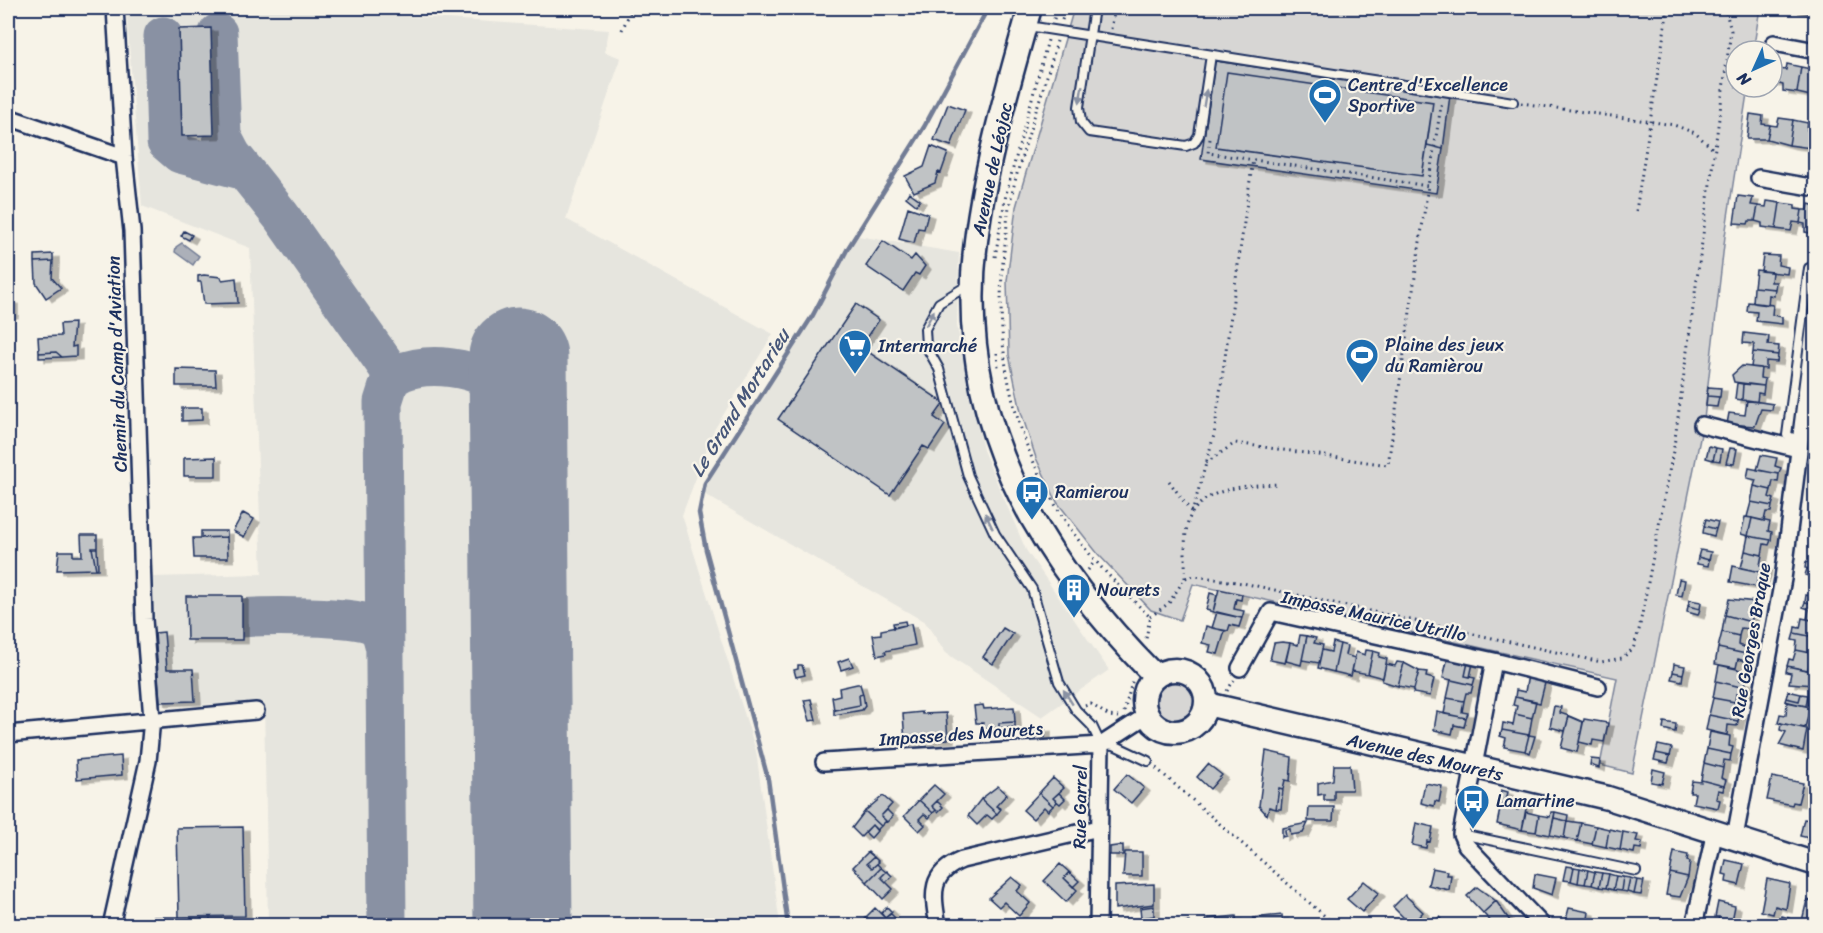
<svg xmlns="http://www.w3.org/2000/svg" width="1823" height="933" font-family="Sriracha,sans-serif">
	<defs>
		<filter id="shadow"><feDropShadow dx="6" dy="3.5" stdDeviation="0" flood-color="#0004"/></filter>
	</defs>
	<rect width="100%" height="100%" fill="#f7f3e8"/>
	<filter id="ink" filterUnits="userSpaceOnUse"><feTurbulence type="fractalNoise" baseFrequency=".0167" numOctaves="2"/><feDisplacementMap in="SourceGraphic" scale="12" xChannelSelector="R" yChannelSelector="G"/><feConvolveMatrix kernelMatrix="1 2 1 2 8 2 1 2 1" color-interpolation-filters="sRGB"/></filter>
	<g filter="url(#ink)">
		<path fill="#e6e5de" d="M 126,8 L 284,8 L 609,30 L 605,52 L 621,58 L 566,219 L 773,334 L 714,430 L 682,515 L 756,751 L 780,925 L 268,925 L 264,702 L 158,706 L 153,577 L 262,574 L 250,248 L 142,206 Z
			M 858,236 L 959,253 L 957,326 L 983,450 L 1026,550 L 1109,670 L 1042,717 L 946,653 L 925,622 L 702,493 Z"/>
		<path fill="#d7d6d4" stroke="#798299" stroke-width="1.5" d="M 1074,8 L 1760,8 L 1753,51 L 1736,51 L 1736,87 L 1748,87 L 1725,236 L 1704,419 L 1632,773 L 1600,765 L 1617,678 L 1193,584 L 1180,620 L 1151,610 L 1098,554 L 1057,502 L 1036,458 L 1021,412 L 1009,355 L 1007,281 L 1016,207 Z
			M1151 701a24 24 0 1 1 48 0a24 24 0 1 1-48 0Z"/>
		<path fill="#acb0b9" stroke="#727c95" stroke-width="1.5" d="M 182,243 L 199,256 L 193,265 L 175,252 L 176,247 Z"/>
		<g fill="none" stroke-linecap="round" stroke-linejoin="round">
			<path stroke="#727c95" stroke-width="4.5" d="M 788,926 L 768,779 L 706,550 L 699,513 L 705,483 L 813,315 L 848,248 L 924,127 L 988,8"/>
			<path stroke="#8991a3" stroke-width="39" d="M 218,33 L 222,136 L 232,155 L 245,171
				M 163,36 L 166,142 L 180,154 L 245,171 L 281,216 L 388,368 L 394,374 L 399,374
				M 242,618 C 262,616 358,615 373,625 C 381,630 383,640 385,649
				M 387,926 L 383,402 L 390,380 C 414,356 490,366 508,396 C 519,416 517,446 519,469"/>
			<path stroke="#8991a3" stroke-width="99" d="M 518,357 L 523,926"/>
		</g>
		<path fill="#c0c3c5" stroke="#1b2f5e" stroke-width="1.5" filter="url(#shadow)" d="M 1793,8 L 1810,8 L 1809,13 L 1793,10 Z
			M 211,28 L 214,135 L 182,136 L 179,29 Z
			M 1215,61 L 1450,95 L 1443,149 L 1427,145 L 1433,102 L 1227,72 L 1216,147 L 1422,176 L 1427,145 L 1443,149 L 1436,193 L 1201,159 Z
			M 1772,62 L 1772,68 L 1778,69 L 1776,83 L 1772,83 Z
			M 1787,64 L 1801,67 L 1797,93 L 1783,91 L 1783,85 L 1776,83 L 1778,69 L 1786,70 Z
			M 1801,67 L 1816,70 L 1816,88 L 1813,88 L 1811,96 L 1797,93 Z
			M 1227,72 L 1433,102 L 1422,176 L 1216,147 Z
			M 948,104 L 965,110 L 951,146 L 934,140 Z
			M 1750,114 L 1763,116 L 1762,124 L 1770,125 L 1767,139 L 1747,139 Z
			M 1779,118 L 1793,120 L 1789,145 L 1767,139 L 1770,125 L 1777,126 Z
			M 1793,120 L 1808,123 L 1807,130 L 1814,132 L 1811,148 L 1789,145 Z
			M 931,146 L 948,153 L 941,173 L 938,172 L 935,183 L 914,192 L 905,176 L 924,167 Z
			M 909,192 L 920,200 L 916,205 L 906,197 Z
			M 1738,196 L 1753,198 L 1751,205 L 1758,206 L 1755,221 L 1749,221 L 1748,224 L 1734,223 Z
			M 1767,201 L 1780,203 L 1776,229 L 1762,227 L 1762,223 L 1755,221 L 1758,206 L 1766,207 Z
			M 1780,203 L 1795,205 L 1795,209 L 1802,210 L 1800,223 L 1793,222 L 1791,231 L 1776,229 Z
			M 1809,204 L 1816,206 L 1816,234 L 1805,232 L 1805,224 L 1800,223 L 1802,210 L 1808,210 Z
			M 908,207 L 928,214 L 924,229 L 918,228 L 914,243 L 899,239 Z
			M 184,231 L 192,235 L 189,240 L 181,236 Z
			M 883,241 L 911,260 L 915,255 L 925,266 L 919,275 L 915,273 L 903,291 L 866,266 Z
			M 53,254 L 53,261 L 35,262 L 35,255 Z
			M 1763,255 L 1779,256 L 1778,265 L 1788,267 L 1787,274 L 1761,271 Z
			M 53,261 L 52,278 L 61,288 L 46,298 L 36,283 L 35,262 Z
			M 1756,270 L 1772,272 L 1771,282 L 1776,282 L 1775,289 L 1754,287 Z
			M 204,275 L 221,277 L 222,280 L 236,278 L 238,303 L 204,304 L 201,282 L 198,282 L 198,276 Z
			M 1754,287 L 1775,289 L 1774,296 L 1769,295 L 1768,305 L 1753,303 Z
			M 8,301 L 12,301 L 12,314 L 8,315 Z
			M 1748,302 L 1773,305 L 1772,315 L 1782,317 L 1782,324 L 1756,321 L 1757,312 L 1747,311 Z
			M 856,304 L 879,320 L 861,347 L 944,403 L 934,417 L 945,425 L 929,449 L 923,446 L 890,495 L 778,419 Z
			M 74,323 L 72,347 L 76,346 L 76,356 L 62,357 L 56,352 L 39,353 L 38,337 L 61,336 L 60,324 Z
			M 1744,333 L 1769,336 L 1768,345 L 1779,346 L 1778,355 L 1753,352 L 1754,344 L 1743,343 Z
			M 56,352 L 62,357 L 39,358 L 39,353 Z
			M 1753,352 L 1778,355 L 1777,362 L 1766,361 L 1766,369 L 1751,367 Z
			M 1742,366 L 1761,368 L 1760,378 L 1765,379 L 1764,386 L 1734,382 L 1732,375 Z
			M 176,369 L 215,370 L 216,386 L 176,386 Z
			M 1737,383 L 1743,384 L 1742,400 L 1735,399 Z
			M 1743,384 L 1764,386 L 1763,394 L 1758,393 L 1757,402 L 1742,400 Z
			M 1708,387 L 1721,388 L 1720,397 L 1707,396 Z
			M 1707,396 L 1719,397 L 1717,407 L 1706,406 Z
			M 1747,400 L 1773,404 L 1772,410 L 1761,409 L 1755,426 L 1727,424 L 1729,413 L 1745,415 Z
			M 182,408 L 202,408 L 202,420 L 182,421 Z
			M 1709,446 L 1716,448 L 1713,460 L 1706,458 Z
			M 1716,448 L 1722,449 L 1720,461 L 1713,460 Z
			M 1730,448 L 1737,449 L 1734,464 L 1726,463 Z
			M 1761,455 L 1777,458 L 1775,466 L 1781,468 L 1779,474 L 1757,470 Z
			M 216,457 L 216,476 L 184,476 L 184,458 Z
			M 1749,468 L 1779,474 L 1778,482 L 1773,481 L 1771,490 L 1754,486 L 1756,480 L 1747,478 Z
			M 1754,486 L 1771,490 L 1769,497 L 1774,499 L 1772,506 L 1751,502 Z
			M 1751,502 L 1772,506 L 1771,512 L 1766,512 L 1764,521 L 1747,517 Z
			M 243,513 L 254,519 L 244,537 L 233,531 Z
			M 1745,517 L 1752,518 L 1748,536 L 1741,534 Z
			M 1752,518 L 1770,522 L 1768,531 L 1772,532 L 1771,540 L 1748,536 Z
			M 1706,519 L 1718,522 L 1716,529 L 1704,526 Z
			M 1704,526 L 1716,529 L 1714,536 L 1703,533 Z
			M 201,531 L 227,531 L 227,537 L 201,538 Z
			M 81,535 L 97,535 L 97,548 L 92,548 L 96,569 L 57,570 L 59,551 L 73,551 L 73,556 L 82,556 Z
			M 1748,536 L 1771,540 L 1769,545 L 1764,544 L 1762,555 L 1745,551 Z
			M 227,537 L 228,558 L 194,558 L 193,538 Z
			M 92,548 L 97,548 L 98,569 L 96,569 Z
			M 1700,550 L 1711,552 L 1709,560 L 1698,557 Z
			M 1745,551 L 1762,555 L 1760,565 L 1766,567 L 1765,573 L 1741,568 Z
			M 1698,557 L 1709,560 L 1708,566 L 1697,564 Z
			M 1806,562 L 1816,564 L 1816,570 L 1805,568 Z
			M 1733,566 L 1765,573 L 1763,579 L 1758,578 L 1756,587 L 1730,582 Z
			M 1807,569 L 1816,570 L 1816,587 L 1813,586 L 1815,578 L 1805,575 Z
			M 1679,579 L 1685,580 L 1682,596 L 1676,595 Z
			M 1813,586 L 1816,587 L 1816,604 L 1805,602 L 1806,595 L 1811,596 Z
			M 1219,589 L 1242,594 L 1241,600 L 1236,599 L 1234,609 L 1244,611 L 1242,618 L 1213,612 Z
			M 1210,593 L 1217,595 L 1213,612 L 1206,610 Z
			M 186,596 L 242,596 L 242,640 L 187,640 Z
			M 1729,599 L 1756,602 L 1751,622 L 1725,615 Z
			M 1690,600 L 1701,602 L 1700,609 L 1688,606 Z
			M 1805,602 L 1816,604 L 1816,621 L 1807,619 L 1809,609 L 1803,607 Z
			M 1688,606 L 1700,609 L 1698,615 L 1687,612 Z
			M 1217,612 L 1242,618 L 1239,627 L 1230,625 L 1228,631 L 1212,628 Z
			M 1725,615 L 1751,622 L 1750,629 L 1741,628 L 1739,636 L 1722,632 Z
			M 1802,618 L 1816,621 L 1814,637 L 1794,633 L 1795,627 L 1800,628 Z
			M 905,621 L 906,625 L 894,628 L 893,623 Z
			M 911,624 L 915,645 L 885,651 L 886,654 L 877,656 L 873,635 L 881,634 L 881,630 Z
			M 1206,626 L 1225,631 L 1218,654 L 1209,652 L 1211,645 L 1202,643 Z
			M 1003,628 L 1013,634 L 993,664 L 983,657 Z
			M 164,632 L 167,669 L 193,669 L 195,701 L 160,702 L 155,633 Z
			M 1722,632 L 1739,636 L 1738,645 L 1747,648 L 1746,654 L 1718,648 Z
			M 1794,633 L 1814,637 L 1811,653 L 1796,650 L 1797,641 L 1792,640 Z
			M 1300,635 L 1307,636 L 1301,665 L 1286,661 L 1290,643 L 1298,645 Z
			M 1307,636 L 1316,638 L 1314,643 L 1323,645 L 1319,663 L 1302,660 Z
			M 1282,642 L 1290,643 L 1285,663 L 1270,660 L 1274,643 Z
			M 1333,642 L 1340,644 L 1334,672 L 1318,668 L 1322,650 L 1331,652 Z
			M 1340,644 L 1347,646 L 1345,655 L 1355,658 L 1351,676 L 1334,672 Z
			M 1718,648 L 1746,654 L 1745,661 L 1738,659 L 1736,668 L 1715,664 Z
			M 1366,650 L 1373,651 L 1368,674 L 1352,671 L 1356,652 L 1365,655 Z
			M 1796,650 L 1811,653 L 1808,670 L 1787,666 L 1789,659 L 1793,660 Z
			M 1373,651 L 1380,653 L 1379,657 L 1387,659 L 1383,678 L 1368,674 Z
			M 1448,657 L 1468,662 L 1465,676 L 1475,678 L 1473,685 L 1443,678 Z
			M 849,658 L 853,666 L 841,670 L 838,662 Z
			M 1397,662 L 1404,663 L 1398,686 L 1382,681 L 1386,664 L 1395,666 Z
			M 1468,662 L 1473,663 L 1470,677 L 1465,676 Z
			M 1404,663 L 1419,671 L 1414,689 L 1398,686 Z
			M 1674,664 L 1685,666 L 1683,674 L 1673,672 Z
			M 798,665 L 802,665 L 805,675 L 796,677 L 794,670 L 798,669 Z
			M 1719,665 L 1741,670 L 1740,680 L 1746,681 L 1745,688 L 1716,681 Z
			M 1787,666 L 1815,672 L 1813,685 L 1789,683 L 1791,673 L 1786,672 Z
			M 1419,671 L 1427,672 L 1426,677 L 1434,679 L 1430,696 L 1413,693 Z
			M 1673,672 L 1683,674 L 1682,681 L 1671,679 Z
			M 1528,675 L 1546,679 L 1540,703 L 1515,697 L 1516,690 L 1525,692 Z
			M 1451,680 L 1473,685 L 1471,693 L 1466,693 L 1464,701 L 1447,698 Z
			M 1716,681 L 1745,688 L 1744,694 L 1736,694 L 1735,702 L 1713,698 Z
			M 857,684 L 860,684 L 863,694 L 859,695 L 860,705 L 834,710 L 832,697 L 840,695 L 839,688 Z
			M 1788,691 L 1801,694 L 1799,701 L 1786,698 Z
			M 863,694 L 865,706 L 862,710 L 834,715 L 834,710 L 860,705 L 859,695 Z
			M 1801,694 L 1808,695 L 1806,706 L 1785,701 L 1786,698 L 1799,701 Z
			M 1515,697 L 1536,701 L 1532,718 L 1515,714 L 1517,706 L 1513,705 Z
			M 1447,698 L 1464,701 L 1462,712 L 1468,713 L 1466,718 L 1444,714 Z
			M 1713,698 L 1735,702 L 1733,712 L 1740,714 L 1738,721 L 1709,715 Z
			M 811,699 L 816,720 L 810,721 L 804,700 Z
			M 1787,702 L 1810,707 L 1805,728 L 1778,723 L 1780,714 L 1786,715 Z
			M 983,705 L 984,709 L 1014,707 L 1015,722 L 999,723 L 999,728 L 983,729 L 983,723 L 976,723 L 974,706 Z
			M 1554,706 L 1561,707 L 1560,713 L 1569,716 L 1565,731 L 1550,727 Z
			M 922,712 L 922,714 L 946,713 L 948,739 L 905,742 L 903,714 Z
			M 1437,712 L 1466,718 L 1464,727 L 1454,725 L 1452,734 L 1434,730 Z
			M 1515,714 L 1532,718 L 1529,735 L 1502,730 L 1503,723 L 1513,725 Z
			M 1709,715 L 1738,721 L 1737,726 L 1728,725 L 1727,735 L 1706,730 Z
			M 1569,716 L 1583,722 L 1577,752 L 1561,748 Z
			M 1584,719 L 1608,723 L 1604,742 L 1593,740 L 1592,745 L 1579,742 Z
			M 1015,722 L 1015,727 L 999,728 L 999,723 Z
			M 1664,722 L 1676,724 L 1675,732 L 1663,729 Z
			M 1781,723 L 1807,729 L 1803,751 L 1779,745 L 1786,732 L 1780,730 Z
			M 1045,728 L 1045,737 L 1035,737 L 1034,729 Z
			M 1502,730 L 1529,735 L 1525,751 L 1504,747 L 1506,738 L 1500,736 Z
			M 1710,732 L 1730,736 L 1729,746 L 1733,747 L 1731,754 L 1707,749 Z
			M 1529,735 L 1535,736 L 1530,753 L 1525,751 Z
			M 1658,745 L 1672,748 L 1670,756 L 1656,753 Z
			M 1707,749 L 1731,754 L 1730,761 L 1724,760 L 1723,768 L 1704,763 Z
			M 1266,751 L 1292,757 L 1290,781 L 1285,780 L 1283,789 L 1279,788 L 1276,809 L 1269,807 L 1267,815 L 1259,806 Z
			M 1656,753 L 1670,756 L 1668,763 L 1654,760 Z
			M 121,756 L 122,775 L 77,779 L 76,760 Z
			M 1591,759 L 1600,760 L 1599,768 L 1590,765 Z
			M 1704,763 L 1723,768 L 1721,778 L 1726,780 L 1724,786 L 1701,780 Z
			M 1208,764 L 1222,775 L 1210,789 L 1197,777 Z
			M 1334,765 L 1350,765 L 1352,790 L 1334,790 L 1334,800 L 1324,800 L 1324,794 L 1318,795 L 1318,783 L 1333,780 Z
			M 1653,769 L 1665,772 L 1662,784 L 1651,782 Z
			M 1127,774 L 1144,788 L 1131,803 L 1114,789 Z
			M 1772,777 L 1803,783 L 1798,803 L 1793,802 L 1792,805 L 1767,800 Z
			M 1053,778 L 1064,788 L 1053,798 L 1057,802 L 1053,806 L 1039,793 Z
			M 1701,780 L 1724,786 L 1723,791 L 1718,790 L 1716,799 L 1720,800 L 1718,808 L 1693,803 L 1695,793 L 1690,793 L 1692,781 L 1701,782 Z
			M 1425,783 L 1442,786 L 1439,802 L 1435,801 L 1434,806 L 1421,803 Z
			M 934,785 L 944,794 L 932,806 L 936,810 L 933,813 L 919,800 Z
			M 998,786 L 1007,794 L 996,806 L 1001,809 L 997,814 L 981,799 Z
			M 1279,788 L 1283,789 L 1281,809 L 1276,809 Z
			M 1501,790 L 1508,792 L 1505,805 L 1499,804 Z
			M 1039,793 L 1053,806 L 1048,811 L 1044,807 L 1033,819 L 1023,810 Z
			M 1059,793 L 1065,799 L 1060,804 L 1053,798 Z
			M 883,796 L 892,804 L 881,816 L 886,821 L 881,826 L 865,811 Z
			M 981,799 L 997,814 L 992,819 L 987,815 L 977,825 L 968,816 Z
			M 919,800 L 933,813 L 929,818 L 924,814 L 919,819 L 925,825 L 919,831 L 904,816 Z
			M 937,801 L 943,807 L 938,812 L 932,806 Z
			M 1520,802 L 1527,803 L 1522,830 L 1497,824 L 1501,804 L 1518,810 Z
			M 1309,807 L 1334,807 L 1333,821 L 1308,821 Z
			M 887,810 L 893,816 L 887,822 L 881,816 Z
			M 865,811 L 881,826 L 877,830 L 872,825 L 861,837 L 852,828 Z
			M 1526,812 L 1539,815 L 1536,832 L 1522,830 Z
			M 1551,812 L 1555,812 L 1550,835 L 1536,832 L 1539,815 L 1550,817 Z
			M 1555,812 L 1568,815 L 1567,821 L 1554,818 Z
			M 1554,818 L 1567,821 L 1564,838 L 1550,835 Z
			M 1804,819 L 1816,821 L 1814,839 L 1800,836 Z
			M 1567,821 L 1581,823 L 1577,841 L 1564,838 Z
			M 1308,823 L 1303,833 L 1291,835 L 1290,829 L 1285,830 L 1286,836 L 1282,837 L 1282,828 Z
			M 1416,823 L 1433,827 L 1430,842 L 1427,841 L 1426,848 L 1412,845 Z
			M 1581,823 L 1596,826 L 1592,844 L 1577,841 Z
			M 872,825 L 877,831 L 871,838 L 865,832 Z
			M 1596,826 L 1609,829 L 1606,847 L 1592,844 Z
			M 243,827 L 245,916 L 179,917 L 177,828 Z
			M 1609,829 L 1623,832 L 1620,850 L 1606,847 Z
			M 1623,832 L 1638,835 L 1636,841 L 1642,842 L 1641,849 L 1635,848 L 1634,853 L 1620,850 Z
			M 1123,845 L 1123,855 L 1110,855 L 1110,847 Z
			M 868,852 L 874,857 L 867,863 L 872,868 L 877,864 L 881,868 L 867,882 L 853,867 Z
			M 1125,852 L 1142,852 L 1142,876 L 1123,876 Z
			M 1674,852 L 1688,855 L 1687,861 L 1690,862 L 1688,877 L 1670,873 Z
			M 874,857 L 879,862 L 872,868 L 867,863 Z
			M 1726,860 L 1744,864 L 1739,885 L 1726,882 L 1727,875 L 1723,874 Z
			M 1060,864 L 1069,872 L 1064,878 L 1077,890 L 1066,902 L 1044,881 Z
			M 1566,866 L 1574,867 L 1571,881 L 1563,880 Z
			M 1574,867 L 1580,868 L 1578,883 L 1571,881 Z
			M 881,868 L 886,872 L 881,877 L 893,889 L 883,899 L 867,882 Z
			M 1432,868 L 1447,871 L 1446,875 L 1451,875 L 1449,890 L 1428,885 Z
			M 1580,868 L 1588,870 L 1585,884 L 1578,883 Z
			M 1588,870 L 1595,872 L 1592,885 L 1585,884 Z
			M 887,871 L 892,876 L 886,882 L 881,877 Z
			M 1069,872 L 1079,881 L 1073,887 L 1064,878 Z
			M 1595,872 L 1602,873 L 1599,887 L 1592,885 Z
			M 1602,873 L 1609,874 L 1606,888 L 1599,887 Z
			M 1670,873 L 1688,877 L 1680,897 L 1666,895 Z
			M 1535,874 L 1556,878 L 1552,895 L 1533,888 Z
			M 1609,874 L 1616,876 L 1613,890 L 1606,888 Z
			M 1616,876 L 1623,877 L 1621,891 L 1613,890 Z
			M 1012,877 L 1022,885 L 1017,891 L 1030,903 L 1019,916 L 1004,902 L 999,907 L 989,898 Z
			M 1623,877 L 1630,878 L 1627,892 L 1621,891 Z
			M 1630,878 L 1637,880 L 1634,894 L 1627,892 Z
			M 1767,879 L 1790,884 L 1786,909 L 1775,906 L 1773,914 L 1761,911 Z
			M 1637,880 L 1644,881 L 1641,895 L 1634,894 Z
			M 1364,881 L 1379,893 L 1362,912 L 1347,899 Z
			M 1154,884 L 1154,904 L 1115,909 L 1115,886 Z
			M 1477,887 L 1496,901 L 1483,913 L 1467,896 Z
			M 1405,895 L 1423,912 L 1411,925 L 1393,907 Z
			M 1807,900 L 1816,902 L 1816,926 L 1801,925 Z
			M 1496,901 L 1510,921 L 1506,926 L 1495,926 L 1483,913 Z
			M 1718,902 L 1735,906 L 1731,926 L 1717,924 L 1719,917 L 1715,917 Z
			M 1154,906 L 1154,916 L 1141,918 L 1140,908 Z
			M 887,907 L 892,912 L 885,918 L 881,913 Z
			M 875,908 L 885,918 L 891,914 L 895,918 L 888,926 L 873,926 L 865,918 Z
			M 1569,908 L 1589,912 L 1587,926 L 1571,926 L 1565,923 Z
			M 1282,915 L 1283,926 L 1254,926 L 1253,918 Z
			M 1236,916 L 1237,926 L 1207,926 L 1206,919 Z
			M 1782,916 L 1789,918 L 1787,926 L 1780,926 Z
			M 153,917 L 210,917 L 210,926 L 153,926 Z
			M 1439,917 L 1447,926 L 1430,926 Z
			M 1115,921 L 1142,921 L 1142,926 L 1115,926 Z
			M 1189,922 L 1189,926 L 1161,926 L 1161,925 Z"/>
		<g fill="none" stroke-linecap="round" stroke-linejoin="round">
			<g stroke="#1b2f5e" stroke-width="12">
				<path id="service" d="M 1094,8 L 1079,107 L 1081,122 L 1089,132 L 1186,146 L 1194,143 L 1199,135 L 1211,55
					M 1028,26 L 1513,102
					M 970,284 L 939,303 L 925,329 L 926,346 L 939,369 L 968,476 L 995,534 L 1032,589 L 1059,682 L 1076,710 L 1092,726 L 1101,745
					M 1799,441 L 1787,435 L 1809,268 L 1816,266
					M 1105,744 L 1114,745 L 1148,761
					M 1461,834 L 1636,871"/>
			</g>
			<g stroke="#1b2f5e" stroke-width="20">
				<path id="minor" d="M 1774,43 L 1816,51
					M 8,117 L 124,157
					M 1759,178 L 1816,188
					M 1702,425 L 1798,449
					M 1494,661 L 1461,834 L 1466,845 L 1543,926
					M 1240,668 L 1271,612 L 1494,661 L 1598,687
					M 8,734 L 256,711
					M 824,762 L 1101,745 L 1147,715
					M 1735,837 L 1783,579 L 1816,315
					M 111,926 L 148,761 L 152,719 L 144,619 L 132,231 L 124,157 L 115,8
					M 938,926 C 933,895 928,874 962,860 L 1099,828
					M 1098,926 L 1101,745
					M 1694,926 L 1715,831"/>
			</g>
			<g stroke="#1b2f5e" stroke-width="27">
				<path id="secondary" d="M 1030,8 C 1009,82 985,165 976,241 C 954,417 1035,555 1155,676
					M1144 701a31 31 0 1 1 62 0a31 31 0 1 1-62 0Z
					M 1207,704 L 1608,798 L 1816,864"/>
			</g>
			<path stroke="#1b2f5e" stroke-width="3" stroke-dasharray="1.5 4.5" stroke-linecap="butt" d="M 1054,19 L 1057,8
				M 1062,20 L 1066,8
				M 1111,29 L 1115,8
				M 622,30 L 632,8
				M 1057,41 C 1043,94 1023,145 1011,198 C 1007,213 1007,229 1005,244 C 992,342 1011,438 1066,522 C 1089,558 1120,587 1150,617 L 1146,639
				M 1521,103 L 1674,125 L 1695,133 L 1714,150
				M 1210,139 L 1208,153 L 1428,186 L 1442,100
				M 1636,211 L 1668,8
				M 995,257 L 1006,194 L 1048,40
				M 997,353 L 998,367
				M 1206,463 L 1235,443 L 1388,465 L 1428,186
				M 1169,481 L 1192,513
				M 1192,513 L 1214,435 L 1253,159
				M 1088,570 L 1095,561
				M 1185,578 C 1186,560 1182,529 1192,513 C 1209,486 1252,485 1279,484
				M 1150,617 L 1169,603 L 1185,578 L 1195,576 L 1243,583 L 1601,662 L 1622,658 L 1633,649 L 1639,630 L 1674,446 L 1731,31 L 1725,8
				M 1227,691 L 1234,680
				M 1085,706 L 1091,704 L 1109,716 L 1118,717
				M 1124,712 L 1133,678
				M 1156,768 L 1336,926"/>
			<use href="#service" stroke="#f7f3e8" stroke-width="8"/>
			<use href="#minor" stroke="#f7f3e8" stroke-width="15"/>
			<use href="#secondary" stroke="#f7f3e8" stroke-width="22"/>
		</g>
		<defs><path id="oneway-solid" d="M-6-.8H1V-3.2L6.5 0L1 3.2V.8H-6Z" transform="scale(1.5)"/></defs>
		<g fill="#8991a3">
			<use href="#oneway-solid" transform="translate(1081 94) rotate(99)"/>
			<use href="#oneway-solid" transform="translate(1205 98) rotate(-81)"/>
			<use href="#oneway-solid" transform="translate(930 318) rotate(-62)"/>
			<use href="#oneway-solid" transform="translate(989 521) rotate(-115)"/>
			<use href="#oneway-solid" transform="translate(1068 697) rotate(-122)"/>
		</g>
	</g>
	<defs>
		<g id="stadium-pin" transform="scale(1.725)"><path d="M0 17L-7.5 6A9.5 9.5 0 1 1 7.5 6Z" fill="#1f6fb2" stroke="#f7f3e8"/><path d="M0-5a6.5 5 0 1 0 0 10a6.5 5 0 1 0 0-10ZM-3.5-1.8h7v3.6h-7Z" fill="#fff"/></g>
		<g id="supermarket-pin" transform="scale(1.725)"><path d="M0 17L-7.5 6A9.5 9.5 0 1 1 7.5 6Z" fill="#1f6fb2" stroke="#f7f3e8"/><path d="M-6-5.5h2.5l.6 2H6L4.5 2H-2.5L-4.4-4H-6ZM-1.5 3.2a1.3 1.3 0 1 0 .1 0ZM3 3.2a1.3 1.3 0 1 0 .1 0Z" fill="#fff"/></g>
		<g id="bus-pin" transform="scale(1.725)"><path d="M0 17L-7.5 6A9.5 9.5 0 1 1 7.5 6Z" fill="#1f6fb2" stroke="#f7f3e8"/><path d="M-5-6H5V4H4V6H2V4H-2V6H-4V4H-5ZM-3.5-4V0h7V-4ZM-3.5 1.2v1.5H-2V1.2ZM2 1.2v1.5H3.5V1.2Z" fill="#fff"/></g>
		<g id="building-pin" transform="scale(1.725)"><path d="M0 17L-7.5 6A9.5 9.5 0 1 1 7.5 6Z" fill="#1f6fb2" stroke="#f7f3e8"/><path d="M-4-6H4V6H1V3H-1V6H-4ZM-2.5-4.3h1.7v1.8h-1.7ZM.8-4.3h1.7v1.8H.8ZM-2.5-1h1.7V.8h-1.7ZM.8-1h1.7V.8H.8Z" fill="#fff"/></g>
	</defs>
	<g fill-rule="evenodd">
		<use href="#stadium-pin" x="1325" y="95"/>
		<use href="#supermarket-pin" x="855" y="346"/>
		<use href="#stadium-pin" x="1362" y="355"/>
		<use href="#bus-pin" x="1032" y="492"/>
		<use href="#building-pin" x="1074" y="590"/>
		<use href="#bus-pin" x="1473" y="801"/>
	</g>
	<g text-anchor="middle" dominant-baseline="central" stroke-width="4.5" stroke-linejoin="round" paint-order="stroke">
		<g font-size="18" fill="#1b2f5e" stroke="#f7f3e8" text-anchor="start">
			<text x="1348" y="85">Centre d'Excellence<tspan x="1348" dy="21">Sportive</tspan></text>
			<text x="1385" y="345">Plaine des jeux<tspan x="1385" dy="21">du Ramièrou</tspan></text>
			<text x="878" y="346">Intermarché</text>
			<text x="1055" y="492">Ramierou</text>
			<text x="1097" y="590">Nourets</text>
			<text x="1496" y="801">Lamartine</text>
		</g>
		<g font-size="18" fill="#1b2f5e" stroke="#f7f3e8">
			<text transform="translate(992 169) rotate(-78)">Avenue de Léojac</text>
			<text transform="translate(117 364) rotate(-92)">Chemin du Camp d'Aviation</text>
			<text transform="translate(1374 616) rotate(12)">Impasse Maurice Utrillo</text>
			<text transform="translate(1751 640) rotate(-80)">Rue Georges Braque</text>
			<text transform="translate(961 734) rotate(-4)">Impasse des Mourets</text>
			<text transform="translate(1425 757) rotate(13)">Avenue des Mourets</text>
			<text transform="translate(1080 807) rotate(-89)">Rue Garrel</text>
		</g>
		<g font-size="20" font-style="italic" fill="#465679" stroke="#f7f3e8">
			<text transform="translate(740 403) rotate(-58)">Le Grand Mortarieu</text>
		</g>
	</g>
	<rect width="1823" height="933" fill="none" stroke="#f7f3e8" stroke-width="30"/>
	<rect x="15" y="15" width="1793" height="903" fill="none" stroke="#1b2f5e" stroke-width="2" filter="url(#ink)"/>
	<g transform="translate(1754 69) rotate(225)"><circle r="28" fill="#f7f3e8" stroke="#9fa5b1" stroke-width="1.5"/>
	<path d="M0-4.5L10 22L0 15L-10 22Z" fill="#1f6fb2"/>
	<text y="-9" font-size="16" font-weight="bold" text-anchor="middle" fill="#1b2f5e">N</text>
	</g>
</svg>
